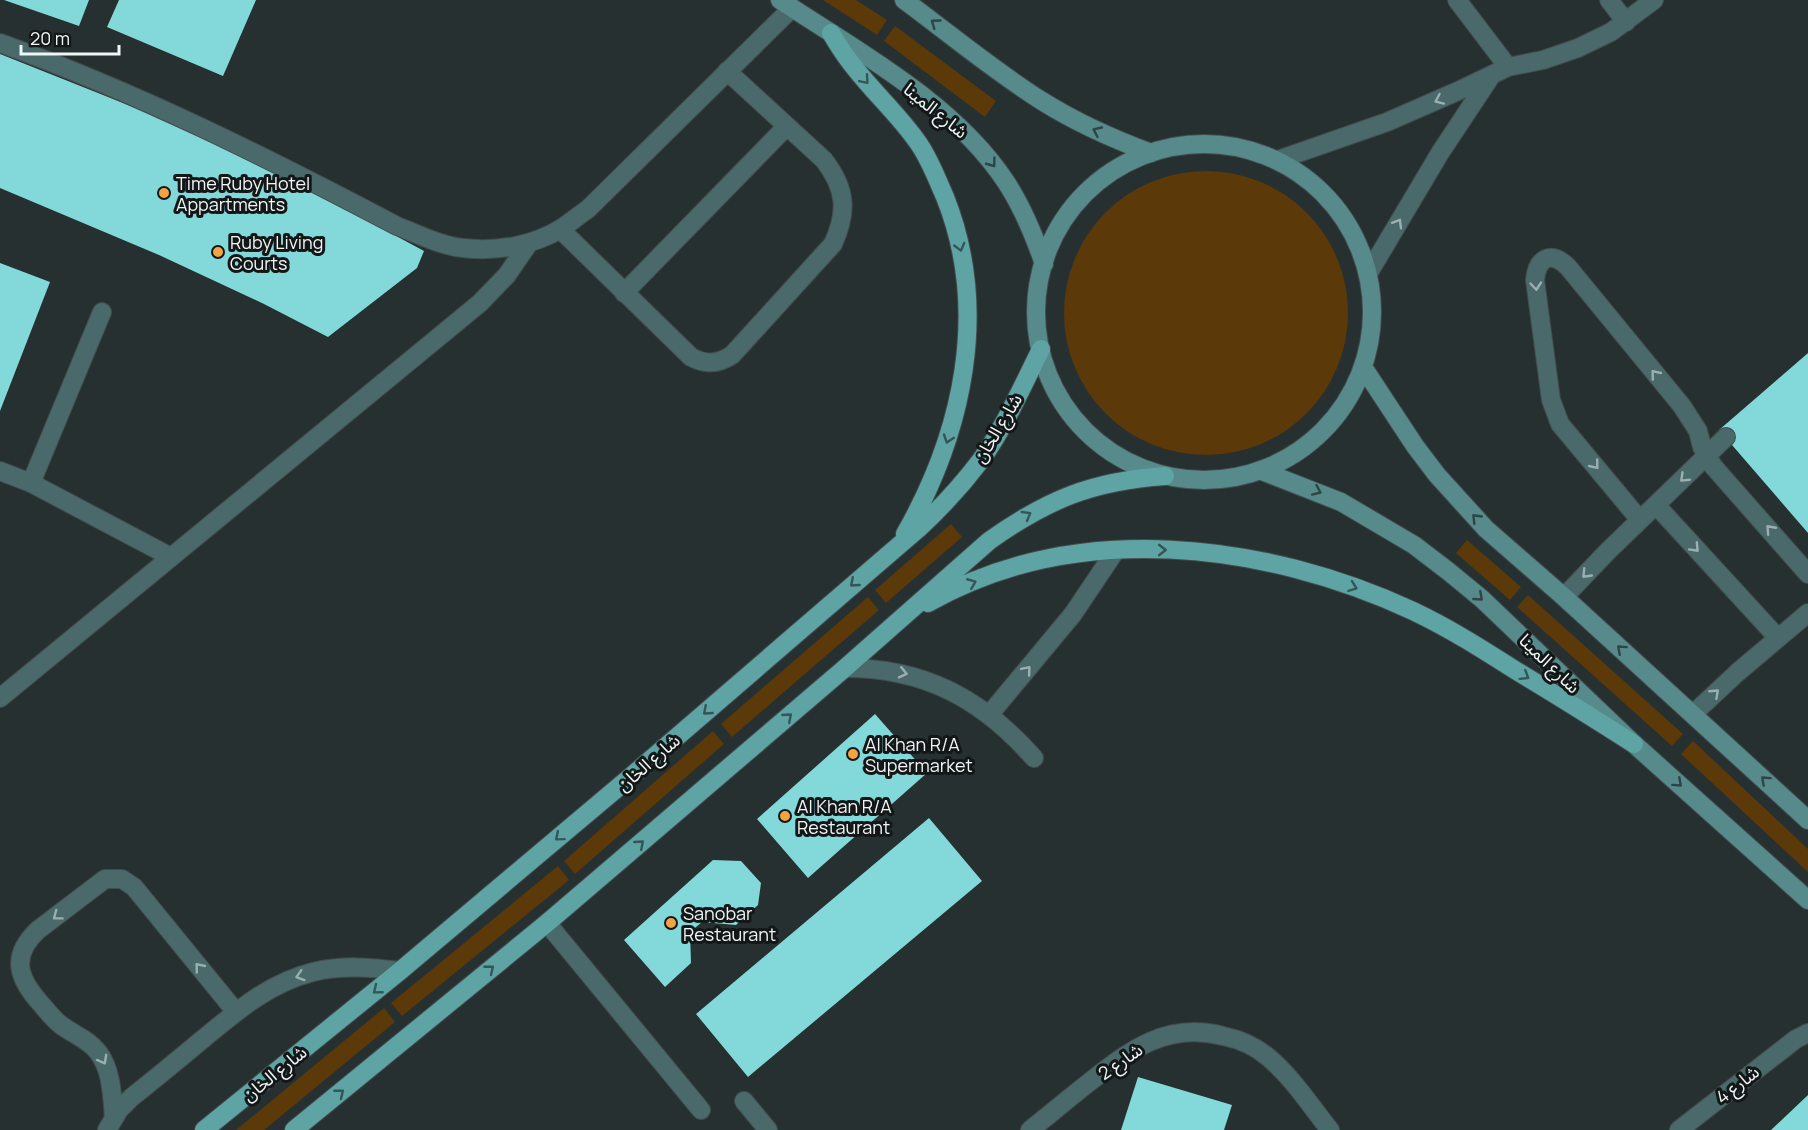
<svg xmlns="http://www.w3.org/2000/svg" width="1808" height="1130" font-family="Manrope,'Noto Sans Arabic',sans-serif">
	<rect width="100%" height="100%" fill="#273030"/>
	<path fill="#5c3908" d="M 823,0 L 856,0 L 887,20 L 877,35 Z
		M 895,26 L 996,101 L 985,117 L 884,41 Z
		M1064 313a142 142 0 1 1 284 0a142 142 0 1 1-284 0Z
		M 951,524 L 962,537 L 886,603 L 875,590 Z
		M 1467,540 L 1521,587 L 1510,600 L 1456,553 Z
		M 1528,595 L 1683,734 L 1672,746 L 1517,607 Z
		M 868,597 L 879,610 L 732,737 L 721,724 Z
		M 713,731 L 724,744 L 575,874 L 564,861 Z
		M 1693,741 L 1808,849 L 1808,872 L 1681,754 Z
		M 558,866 L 569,880 L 402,1016 L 391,1003 Z
		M 384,1008 L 395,1022 L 264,1130 L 236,1130 Z"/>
	<path fill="#83d8d9" d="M 4,0 L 89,0 L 79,26 Z
		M 119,0 L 256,0 L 223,76 L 107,27 Z
		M 0,54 L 196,132 L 322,196 L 424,251 L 417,268 L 328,337 L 264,304 L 159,255 L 0,188 Z
		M 0,263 L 50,282 L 0,411 Z
		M 1808,353 L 1808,533 L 1719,430 Z
		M 875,714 L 927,773 L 808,878 L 757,819 Z
		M 929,818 L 982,881 L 748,1077 L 696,1014 Z
		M 713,860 L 741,861 L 761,883 L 758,905 L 736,925 L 702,922 L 690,932 L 691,963 L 665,987 L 624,940 Z
		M 1138,1077 L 1232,1105 L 1224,1130 L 1121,1130 Z
		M 1808,1095 L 1808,1130 L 1771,1130 Z"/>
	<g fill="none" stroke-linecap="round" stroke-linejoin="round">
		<g stroke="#434c4c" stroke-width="20">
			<path id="lane" d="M 1457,0 L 1508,67
				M 1609,0 L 1626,22
				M 1278,160 L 1387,122 L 1458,91 L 1508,67 L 1543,60 L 1578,48 L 1611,32 L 1654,0
				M 560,229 L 691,357 C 706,365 718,364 732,355 L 833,244 C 848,211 846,189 824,160 L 727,71
				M 1368,274 L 1440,153 L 1491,76
				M 624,293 L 787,126
				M 31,483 L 102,312
				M 1656,505 L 1778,638
				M 1640,520 L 1560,424 L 1551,400 L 1535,280 C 1537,258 1551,250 1568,267 L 1682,406 L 1698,431 L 1702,447 L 1713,466 L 1808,574
				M 1564,597 L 1608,551 L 1726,437
				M 845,668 C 925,668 982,699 1034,758
				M 1693,714 L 1738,672 L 1808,613
				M 989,715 L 1073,614 L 1116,550
				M 547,923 L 701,1110
				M 744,1101 L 768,1130
				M 114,1118 C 112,1096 112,1070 98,1052 C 88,1039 74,1035 61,1025 C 54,1020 48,1012 42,1005 C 19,980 9,957 38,930 L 105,879 L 122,879 L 134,887 L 236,1012
				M 107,1130 L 119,1110 L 132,1097 C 156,1078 180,1058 203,1039 C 237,1011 269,983 313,972 C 342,965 371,967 400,971"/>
		</g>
		<g stroke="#434c4c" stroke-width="20">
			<path id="street" d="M 0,43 C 138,93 268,158 397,226 C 418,234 441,246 463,248 C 496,252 533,246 562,228 C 571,222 579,215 588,209 L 792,8
				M 0,471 L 31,483 L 171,557
				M 0,698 L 480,303 L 507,275 L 529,243
				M 1030,1130 C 1049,1115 1068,1099 1087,1084 C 1129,1051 1166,1021 1223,1036 C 1238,1039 1255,1046 1268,1057 C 1292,1077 1310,1105 1330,1130
				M 1679,1130 L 1796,1039 L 1808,1033"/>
		</g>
		<g stroke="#434c4c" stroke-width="20">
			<path id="secondary" d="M 780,0 C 857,51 954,103 1006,182 C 1023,208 1034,235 1044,264
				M 904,0 C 950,34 994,71 1042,101 C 1077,123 1113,139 1151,153
				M1036 312a168 168 0 1 1 336 0a168 168 0 1 1-336 0Z
				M 1363,367 L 1415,446 L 1437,475 L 1486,529 L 1564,597 L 1808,820
				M 1262,471 L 1341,502 L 1414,545 L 1448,571 L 1482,599 L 1634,744 L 1808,900"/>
		</g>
		<g stroke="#434c4c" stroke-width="20">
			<path id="primary" d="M 831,33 C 838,45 845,56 854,67 C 875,94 900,116 919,144 C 930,160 937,179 945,197 C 990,310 963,432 905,534
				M 928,603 C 1076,519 1264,542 1413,611 C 1449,628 1482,649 1515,670 C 1555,694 1595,719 1634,744
				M 204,1130 L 400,971 L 628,779 L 918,529 C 941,508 962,485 981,460 C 1005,426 1022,387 1041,349
				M 294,1130 L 547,923 L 845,668 L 989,541 C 1048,499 1093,481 1165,476"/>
		</g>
		<use href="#lane" stroke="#49696a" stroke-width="18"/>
		<use href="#street" stroke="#49696a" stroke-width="18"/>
		<use href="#secondary" stroke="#568a8b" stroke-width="18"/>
		<use href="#primary" stroke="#5fa4a5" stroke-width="18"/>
	</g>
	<defs><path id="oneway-chevron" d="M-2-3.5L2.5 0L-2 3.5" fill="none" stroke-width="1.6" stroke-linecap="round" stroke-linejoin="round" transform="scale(1.5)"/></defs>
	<g stroke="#2e4545">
		<use href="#oneway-chevron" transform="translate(935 23) rotate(-144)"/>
		<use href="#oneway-chevron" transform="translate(1097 131) rotate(-155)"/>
		<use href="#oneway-chevron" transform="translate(992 163) rotate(53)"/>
		<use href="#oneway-chevron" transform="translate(1317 491) rotate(24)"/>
		<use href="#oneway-chevron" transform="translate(1476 518) rotate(-134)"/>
		<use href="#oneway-chevron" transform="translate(1479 597) rotate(41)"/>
		<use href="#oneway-chevron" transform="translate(1621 649) rotate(-138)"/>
		<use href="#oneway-chevron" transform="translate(1765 780) rotate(-138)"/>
		<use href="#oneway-chevron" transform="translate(1678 783) rotate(42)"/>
	</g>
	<g stroke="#355657">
		<use href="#oneway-chevron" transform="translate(865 80) rotate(49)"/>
		<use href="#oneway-chevron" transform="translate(960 247) rotate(75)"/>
		<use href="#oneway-chevron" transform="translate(948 439) rotate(108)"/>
		<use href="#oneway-chevron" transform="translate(1027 515) rotate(-30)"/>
		<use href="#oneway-chevron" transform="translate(1162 550)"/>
		<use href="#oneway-chevron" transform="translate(854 583) rotate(139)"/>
		<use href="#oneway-chevron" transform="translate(972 583) rotate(-22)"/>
		<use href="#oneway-chevron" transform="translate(1353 587) rotate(20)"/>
		<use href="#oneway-chevron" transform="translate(1525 676) rotate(32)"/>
		<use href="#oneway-chevron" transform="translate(707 711) rotate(139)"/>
		<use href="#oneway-chevron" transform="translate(788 717) rotate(-41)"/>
		<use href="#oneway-chevron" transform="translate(559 837) rotate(140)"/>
		<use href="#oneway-chevron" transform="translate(640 844) rotate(-41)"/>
		<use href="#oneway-chevron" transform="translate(490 969) rotate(-39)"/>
		<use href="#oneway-chevron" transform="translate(377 990) rotate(141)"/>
		<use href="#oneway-chevron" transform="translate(340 1093) rotate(-39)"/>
	</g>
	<g stroke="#9cafb0">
		<use href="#oneway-chevron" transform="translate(1439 100) rotate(156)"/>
		<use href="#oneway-chevron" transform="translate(1398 223) rotate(-59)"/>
		<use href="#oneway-chevron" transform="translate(1536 286) rotate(85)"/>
		<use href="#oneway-chevron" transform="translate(1655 374) rotate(-129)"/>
		<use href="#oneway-chevron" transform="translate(1595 465) rotate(51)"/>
		<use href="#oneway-chevron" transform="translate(1684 478) rotate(136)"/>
		<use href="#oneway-chevron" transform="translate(1770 529) rotate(-132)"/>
		<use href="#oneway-chevron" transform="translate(1695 548) rotate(47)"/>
		<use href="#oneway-chevron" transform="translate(1586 574) rotate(134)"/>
		<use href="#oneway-chevron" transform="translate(1027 670) rotate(-50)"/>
		<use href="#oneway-chevron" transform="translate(903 673) rotate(13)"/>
		<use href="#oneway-chevron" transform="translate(1715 693) rotate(-43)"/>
		<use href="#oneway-chevron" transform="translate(57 916) rotate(143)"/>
		<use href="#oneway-chevron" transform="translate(199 967) rotate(-129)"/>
		<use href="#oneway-chevron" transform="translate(300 976) rotate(163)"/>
		<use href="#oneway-chevron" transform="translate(103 1060) rotate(61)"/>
	</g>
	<g fill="#f3a442" stroke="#131717" stroke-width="2">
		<circle cx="164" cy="193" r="6"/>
		<circle cx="218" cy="252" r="6"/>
		<circle cx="853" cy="754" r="6"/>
		<circle cx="785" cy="816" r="6"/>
		<circle cx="671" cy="923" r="6"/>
	</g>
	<g text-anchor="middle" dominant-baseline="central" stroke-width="6" stroke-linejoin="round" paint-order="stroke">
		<g font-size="18" fill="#f0f5f5" stroke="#131717">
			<text transform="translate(936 110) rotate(39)">شارع المينا</text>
			<text transform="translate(997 428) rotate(-59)">شارع الخان</text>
			<text transform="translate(1550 663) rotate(44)">شارع المينا</text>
			<text transform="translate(648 762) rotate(-41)">شارع الخان</text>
			<text transform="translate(1120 1061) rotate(-35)">شارع 2</text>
			<text transform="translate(274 1073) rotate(-39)">شارع الخان</text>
			<text transform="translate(1737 1084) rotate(-38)">شارع 4</text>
		</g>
		<g font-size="18" fill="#f0f5f5" stroke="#131717" text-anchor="start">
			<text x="176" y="183">Time Ruby Hotel<tspan x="176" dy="21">Appartments</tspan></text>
			<text x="230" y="242">Ruby Living<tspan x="230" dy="21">Courts</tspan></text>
			<text x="865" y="744">Al Khan R/A<tspan x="865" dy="21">Supermarket</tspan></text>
			<text x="797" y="806">Al Khan R/A<tspan x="797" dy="21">Restaurant</tspan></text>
			<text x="683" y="913">Sanobar<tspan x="683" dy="21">Restaurant</tspan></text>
		</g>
	</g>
	<path d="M21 45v9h98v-9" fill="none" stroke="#f0f5f5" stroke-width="3"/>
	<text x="30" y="45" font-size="18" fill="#f0f5f5" stroke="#131717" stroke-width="4.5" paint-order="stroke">20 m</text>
</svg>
